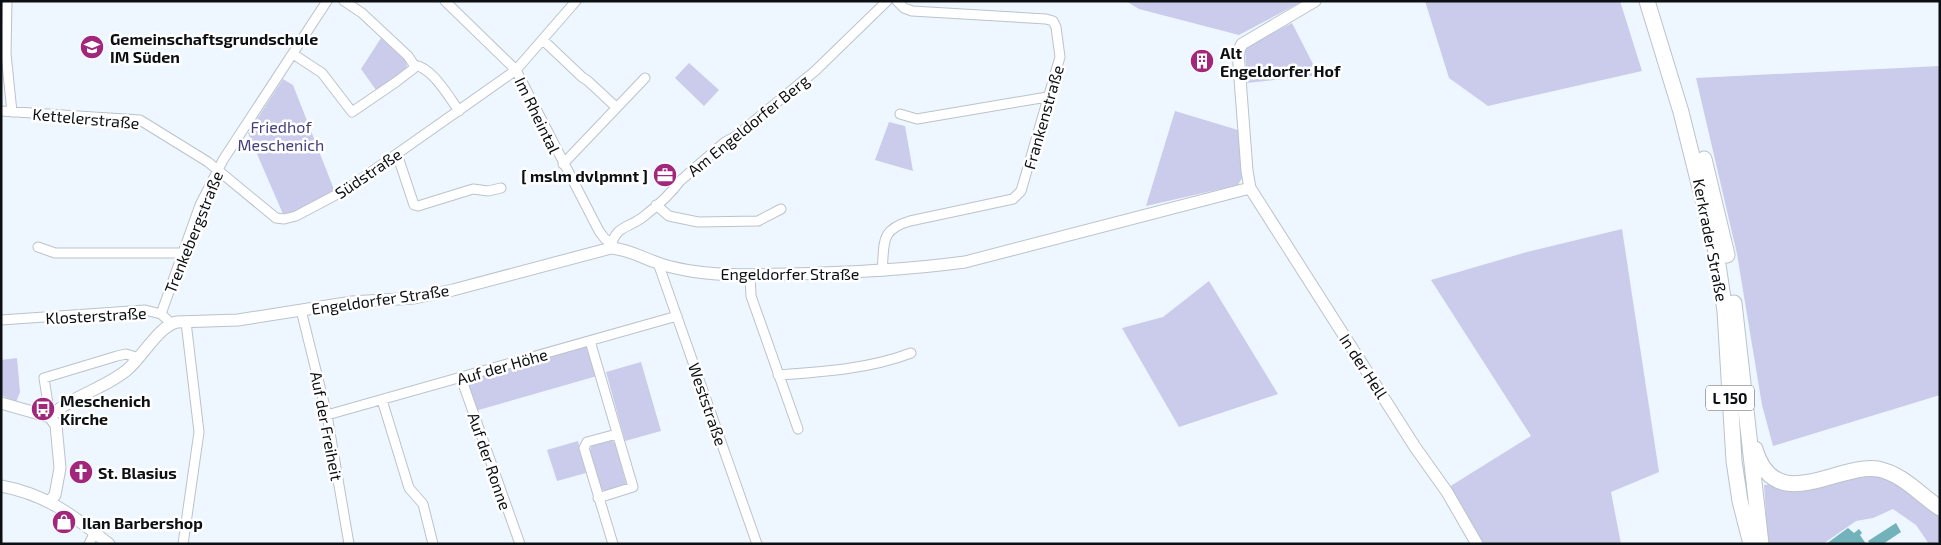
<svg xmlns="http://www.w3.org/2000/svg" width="1941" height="545" font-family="'Exo 2',sans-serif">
	<rect width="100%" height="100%" fill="#eef7ff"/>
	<path fill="#cbcbeb" d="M 1126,1 L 1303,1 L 1239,35 L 1139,9 Z
		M 1425,1 L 1620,1 L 1642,71 L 1488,106 L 1449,78 Z
		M 1292,23 L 1313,64 L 1320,67 L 1319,75 L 1247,83 L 1245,49 L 1250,44 Z
		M 381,38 L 406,61 L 407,67 L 405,70 L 376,90 L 361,69 Z
		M 689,63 L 719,90 L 704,106 L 675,78 Z
		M 1940,66 L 1940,395 L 1773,446 L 1762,405 L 1737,254 L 1696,78 Z
		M 283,79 L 293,85 L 335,192 L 303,209 L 283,214 L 248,133 Z
		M 1175,111 L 1238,130 L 1242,178 L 1238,185 L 1146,206 Z
		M 889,122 L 905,126 L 913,171 L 875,160 Z
		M 1622,229 L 1659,472 L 1611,492 L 1621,544 L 1483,544 L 1449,487 L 1531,436 L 1431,280 L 1527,252 Z
		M 1209,281 L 1278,394 L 1179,427 L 1122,328 L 1163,317 Z
		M 586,346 L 589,348 L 597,376 L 475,411 C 472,400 463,385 473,377 Z
		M 17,358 L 20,392 L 16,402 L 1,395 L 1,360 Z
		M 641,362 L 661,431 L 625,441 L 606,372 Z
		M 611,440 L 615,443 L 626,483 L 624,486 L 605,491 L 601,489 L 590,450 L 592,445 Z
		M 578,441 L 586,473 L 557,481 L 547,450 Z
		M 1863,475 L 1881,477 L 1892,480 L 1940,514 L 1940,542 L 1929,544 L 1916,525 L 1893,509 L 1873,518 L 1856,521 L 1823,544 L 1768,544 L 1764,485 Z"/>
	<path fill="#71b2bb" d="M 1896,523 L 1901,532 L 1883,544 L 1870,544 L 1868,541 Z
		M 1848,528 L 1854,533 L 1859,529 L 1862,533 L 1860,535 L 1866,544 L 1826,544 Z"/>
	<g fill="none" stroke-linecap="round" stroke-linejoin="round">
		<g stroke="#bbc3ca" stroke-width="11">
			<path id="street" d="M 7,1 L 6,54 L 12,112
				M 445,1 L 516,70 L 599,231 L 605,239 L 612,242
				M 543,40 L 582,77 L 588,81 L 616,107
				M 293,54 L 322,73 L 352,112 L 396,82 L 413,69 L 414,65 L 408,56 L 362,13 L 344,1
				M 414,65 C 432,67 449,97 459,111
				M 1,111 L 140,120 L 208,162 L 276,218 L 284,219 L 296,216 L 347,189 L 516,70 L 576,1
				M 900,114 L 917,119 L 1047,97
				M 397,154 L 414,205 L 418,206 L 473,189 L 488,191 L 501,188
				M 563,164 L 645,78
				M 656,205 L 669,216 L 698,222 L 758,221 L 781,209
				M 38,247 L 55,253 L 182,253
				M 611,248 C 614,226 629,228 643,217 C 656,207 670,195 680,181 L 725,142 L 736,136 L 815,71 L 887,1
				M 658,263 L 757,544
				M 882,271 C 885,243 879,230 910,221 L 1013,199 L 1021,191 L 1060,57 L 1056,27 L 1053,21 L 1046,19 L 912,11 L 904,8 L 897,1
				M 750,275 L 751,296 L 798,429
				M 301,310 L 327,415 L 349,544
				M 161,314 L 200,205 L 223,160 L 327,1
				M 1,320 L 145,310 L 161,314 L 171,323
				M 590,341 L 633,487 L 598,498
				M 778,375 C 822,372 869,369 911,353
				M 461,378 L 520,544
				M 382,400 L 409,488 L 423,504 L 433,544
				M 327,415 L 677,316
				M 50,417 L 44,378 L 117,356 L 126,354 L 139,358
				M 89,544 L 95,532
				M 183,544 L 199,432 L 186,322
				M 613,544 L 584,448 L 587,442 L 617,434"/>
		</g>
		<g stroke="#bbc3ca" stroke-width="13">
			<path id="secondary" d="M 1315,1 L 1242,44 L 1238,52 L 1247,171 L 1250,188 L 1415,447 L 1447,492 L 1477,544
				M 1,403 L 50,417 L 56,425 L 60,468 L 55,495 L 50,501
				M 50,417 C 72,395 105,389 128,369 C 142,357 160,325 177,322 L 238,320 L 352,302 L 414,298 L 453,290 L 611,248 C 631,250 640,257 658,263 C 668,267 680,269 691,271 C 722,276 755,275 786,274 C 846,273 905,270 965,262 L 1250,188
				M 1,486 C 46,494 74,516 109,544"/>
		</g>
		<g stroke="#bbc3ca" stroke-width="17">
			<path id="highway" d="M 1647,1 L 1681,112 L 1716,252 L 1725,311 L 1734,461 L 1740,501 L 1751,544
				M 1704,159 L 1727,255
				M 1734,303 L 1761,544
				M 1755,449 C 1775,517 1837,463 1878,469 C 1903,474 1920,495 1940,508"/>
		</g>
		<use href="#street" stroke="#fff" stroke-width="9"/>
		<use href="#secondary" stroke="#fff" stroke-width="11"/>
		<use href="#highway" stroke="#fff" stroke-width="15"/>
	</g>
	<defs>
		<g id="school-disc" transform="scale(1.25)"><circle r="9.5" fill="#a1277d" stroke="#fff"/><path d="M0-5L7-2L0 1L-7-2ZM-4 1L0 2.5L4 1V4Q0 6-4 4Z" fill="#fff"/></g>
		<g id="building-disc" transform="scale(1.25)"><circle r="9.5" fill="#a1277d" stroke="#fff"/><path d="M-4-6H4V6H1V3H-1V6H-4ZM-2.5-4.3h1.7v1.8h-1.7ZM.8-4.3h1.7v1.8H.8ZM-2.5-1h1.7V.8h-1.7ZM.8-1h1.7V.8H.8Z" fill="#fff"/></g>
		<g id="office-disc" transform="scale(1.25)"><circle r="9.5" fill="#a1277d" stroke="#fff"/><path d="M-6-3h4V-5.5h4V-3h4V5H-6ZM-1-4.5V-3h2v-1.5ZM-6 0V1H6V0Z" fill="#fff"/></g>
		<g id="bus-disc" transform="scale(1.25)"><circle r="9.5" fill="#a1277d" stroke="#fff"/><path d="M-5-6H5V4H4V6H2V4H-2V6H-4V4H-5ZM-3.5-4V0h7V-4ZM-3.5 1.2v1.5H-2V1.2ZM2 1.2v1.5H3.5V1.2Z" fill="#fff"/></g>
		<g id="church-disc" transform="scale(1.25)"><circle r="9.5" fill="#a1277d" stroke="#fff"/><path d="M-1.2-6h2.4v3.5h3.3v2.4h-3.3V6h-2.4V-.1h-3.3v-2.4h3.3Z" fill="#fff"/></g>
		<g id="shop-disc" transform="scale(1.25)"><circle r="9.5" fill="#a1277d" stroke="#fff"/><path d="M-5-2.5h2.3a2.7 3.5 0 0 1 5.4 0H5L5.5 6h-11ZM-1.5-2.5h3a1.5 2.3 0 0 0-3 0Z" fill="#fff"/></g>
	</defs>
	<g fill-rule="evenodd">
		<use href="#school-disc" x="92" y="47"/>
		<use href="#building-disc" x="1202" y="61"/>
		<use href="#office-disc" x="665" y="175"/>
		<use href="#bus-disc" x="43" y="409"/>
		<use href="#church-disc" x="81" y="472"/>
		<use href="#shop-disc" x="64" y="522"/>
	</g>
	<g text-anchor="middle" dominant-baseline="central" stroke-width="5" stroke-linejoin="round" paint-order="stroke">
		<rect fill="#fff" stroke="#56585a" stroke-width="1" x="1706" y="385.5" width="48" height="25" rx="4"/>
		<g font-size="15" font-weight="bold" fill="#0d1013">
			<text x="1730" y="398">L 150</text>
		</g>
		<g font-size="16" font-weight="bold" fill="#0d1013" stroke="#fff" text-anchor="start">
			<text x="110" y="38">Gemeinschaftsgrundschule<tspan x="110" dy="18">IM Süden</tspan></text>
			<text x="1220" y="52">Alt<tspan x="1220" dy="18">Engeldorfer Hof</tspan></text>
			<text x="648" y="175" text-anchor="end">[ mslm dvlpmnt ]</text>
			<text x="60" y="400">Meschenich<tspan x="60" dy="18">Kirche</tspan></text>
			<text x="98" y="472">St. Blasius</text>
			<text x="82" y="522">Ilan Barbershop</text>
		</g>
		<g font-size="16" fill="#0d1013" stroke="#fff">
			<text transform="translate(538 115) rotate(64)">Im Rheintal</text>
			<text transform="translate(1043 117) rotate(-74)">Frankenstraße</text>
			<text transform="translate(86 118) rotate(5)">Kettelerstraße</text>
			<text transform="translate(748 125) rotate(-39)">Am Engeldorfer Berg</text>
			<text transform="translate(368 173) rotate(-34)">Südstraße</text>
			<text transform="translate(193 232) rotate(-68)">Trenkebergstraße</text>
			<text transform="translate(1711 240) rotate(79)">Kerkrader Straße</text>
			<text x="790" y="273">Engeldorfer Straße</text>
			<text transform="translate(380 299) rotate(-8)">Engeldorfer Straße</text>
			<text transform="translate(96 315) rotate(-3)">Klosterstraße</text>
			<text transform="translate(502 366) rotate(-16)">Auf der Höhe</text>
			<text transform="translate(1364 366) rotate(57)">In der Hell</text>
			<text transform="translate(708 404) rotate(71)">Weststraße</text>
			<text transform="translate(327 426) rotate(79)">Auf der Freiheit</text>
			<text transform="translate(490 461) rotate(71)">Auf der Ronne</text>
		</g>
		<g font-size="16" fill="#44407b" stroke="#fff">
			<text x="281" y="126">Friedhof<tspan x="281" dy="18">Meschenich</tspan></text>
		</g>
	</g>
	<rect width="1941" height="545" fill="none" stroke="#0d1013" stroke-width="5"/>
</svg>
